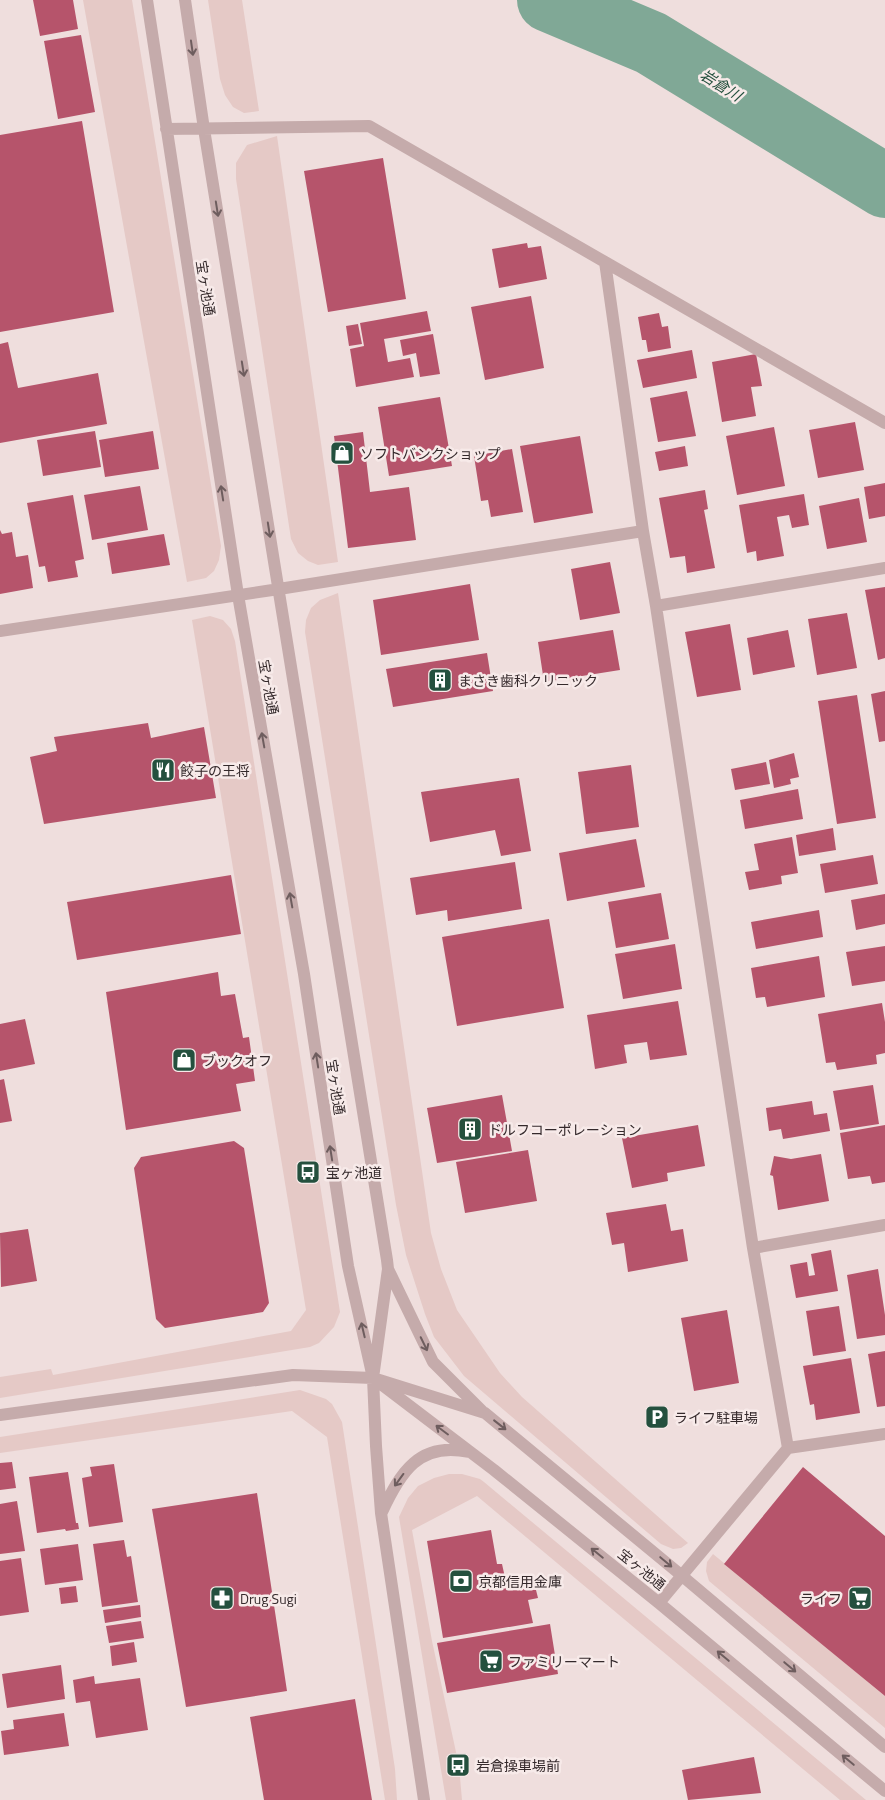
<svg xmlns="http://www.w3.org/2000/svg" width="885" height="1800" font-family="'Titillium Web','Noto Sans JP',sans-serif">
	<rect width="100%" height="100%" fill="#efdedd"/>
	<path fill="#e5c9c6" d="M 83,0 L 132,0 L 221,546 L 219,560 L 214,571 L 206,578 L 187,582 Z
		M 208,0 L 242,0 L 259,111 L 244,113 L 233,107 L 225,95 L 220,79 Z
		M 277,136 L 338,562 L 318,565 L 308,561 L 298,553 L 291,539 L 236,179 L 236,163 L 247,145 Z
		M 338,593 L 431,1233 L 441,1269 L 457,1310 L 500,1373 L 522,1397 L 688,1543 L 681,1548 L 673,1549 L 661,1544 L 464,1376 L 434,1337 L 425,1314 L 406,1255 L 396,1205 L 305,632 L 306,620 L 311,608 L 320,600 Z
		M 210,616 L 223,620 L 231,629 L 235,641 L 340,1312 L 334,1327 L 319,1343 L 310,1347 L 0,1398 L 0,1377 L 51,1369 L 53,1375 L 291,1331 L 306,1310 L 192,620 Z
		M 300,1390 L 326,1399 L 332,1404 L 342,1422 L 395,1769 L 397,1800 L 385,1800 L 327,1437 L 292,1411 L 0,1453 L 0,1437 Z
		M 449,1474 L 462,1474 L 480,1479 L 484,1482 L 866,1800 L 840,1800 L 477,1496 L 412,1530 L 432,1641 L 459,1766 L 462,1800 L 446,1800 L 399,1517 L 408,1498 L 418,1486 L 434,1478 Z
		M 713,1554 L 885,1696 L 885,1728 L 709,1581 L 706,1571 L 707,1562 Z"/>
	<g fill="none" stroke-linecap="round" stroke-linejoin="round">
		<path stroke="#80a896" stroke-width="64" d="M 549,0 L 651,43 L 885,186"/>
	</g>
	<path fill="#b6546b" d="M 33,0 L 73,0 L 78,29 L 40,36 Z
		M 81,35 L 95,112 L 58,119 L 44,41 Z
		M 82,121 L 114,312 L 0,332 L 0,135 Z
		M 383,158 L 406,299 L 328,312 L 304,171 Z
		M 527,243 L 528,248 L 541,246 L 547,279 L 499,288 L 492,249 Z
		M 531,296 L 544,368 L 485,380 L 471,307 Z
		M 427,311 L 431,331 L 384,339 L 388,362 L 410,358 L 414,377 L 356,387 L 350,349 L 364,346 L 360,323 Z
		M 659,313 L 662,327 L 668,326 L 671,348 L 648,352 L 646,340 L 642,340 L 638,317 Z
		M 358,324 L 362,344 L 349,346 L 346,326 Z
		M 433,334 L 440,374 L 420,377 L 416,353 L 403,356 L 400,340 Z
		M 8,342 L 18,388 L 98,373 L 107,424 L 0,443 L 0,344 Z
		M 692,350 L 697,378 L 643,388 L 637,360 Z
		M 756,354 L 762,386 L 751,387 L 756,416 L 722,422 L 712,362 Z
		M 687,391 L 696,436 L 658,442 L 650,398 Z
		M 440,397 L 452,466 L 389,476 L 378,407 Z
		M 855,422 L 864,470 L 818,478 L 809,430 Z
		M 774,427 L 785,486 L 737,495 L 726,436 Z
		M 95,431 L 101,467 L 43,476 L 37,440 Z
		M 153,431 L 159,469 L 105,477 L 99,440 Z
		M 363,432 L 370,492 L 409,487 L 416,540 L 348,548 L 334,436 Z
		M 580,436 L 593,513 L 534,523 L 520,446 Z
		M 685,446 L 688,466 L 659,471 L 655,452 Z
		M 512,449 L 523,512 L 491,517 L 488,500 L 481,501 L 474,456 Z
		M 885,483 L 885,516 L 869,519 L 864,487 Z
		M 140,486 L 148,530 L 92,540 L 84,495 Z
		M 705,490 L 708,509 L 704,510 L 715,568 L 687,573 L 685,556 L 670,558 L 659,498 Z
		M 804,494 L 809,525 L 792,528 L 789,515 L 777,517 L 784,556 L 757,561 L 756,551 L 747,553 L 739,505 Z
		M 73,495 L 84,559 L 75,561 L 78,577 L 48,582 L 45,566 L 39,567 L 27,503 Z
		M 859,498 L 867,542 L 827,549 L 819,506 Z
		M 0,530 L 2,534 L 12,532 L 16,557 L 28,555 L 33,588 L 0,594 Z
		M 164,534 L 170,565 L 112,574 L 107,543 Z
		M 610,562 L 620,613 L 580,620 L 571,569 Z
		M 470,584 L 479,640 L 381,655 L 373,600 Z
		M 885,587 L 885,658 L 878,660 L 865,590 Z
		M 847,613 L 857,668 L 817,675 L 808,619 Z
		M 730,624 L 741,690 L 697,697 L 685,632 Z
		M 613,630 L 620,670 L 544,682 L 538,642 Z
		M 788,630 L 795,667 L 753,675 L 747,638 Z
		M 487,653 L 493,691 L 393,707 L 386,669 Z
		M 885,691 L 885,741 L 879,742 L 871,694 Z
		M 857,695 L 876,818 L 837,824 L 818,701 Z
		M 148,723 L 151,738 L 204,727 L 216,798 L 44,824 L 30,757 L 57,751 L 54,737 Z
		M 794,753 L 799,777 L 790,779 L 791,784 L 774,788 L 769,760 Z
		M 766,762 L 770,784 L 735,790 L 731,769 Z
		M 631,765 L 639,827 L 586,834 L 578,772 Z
		M 519,778 L 531,851 L 501,856 L 495,830 L 430,842 L 421,792 Z
		M 798,789 L 803,819 L 745,829 L 740,800 Z
		M 833,828 L 836,850 L 799,856 L 796,835 Z
		M 792,837 L 798,873 L 781,876 L 782,884 L 749,890 L 745,872 L 759,870 L 754,844 Z
		M 636,839 L 645,887 L 567,901 L 559,853 Z
		M 873,855 L 878,884 L 825,893 L 820,864 Z
		M 515,862 L 522,909 L 448,921 L 447,910 L 416,915 L 410,878 Z
		M 231,875 L 241,934 L 77,960 L 67,902 Z
		M 661,893 L 669,939 L 616,948 L 608,902 Z
		M 885,894 L 885,924 L 856,930 L 851,900 Z
		M 819,910 L 823,937 L 756,949 L 751,922 Z
		M 549,919 L 564,1008 L 457,1026 L 442,937 Z
		M 675,944 L 682,989 L 623,999 L 615,954 Z
		M 885,946 L 885,981 L 852,986 L 846,952 Z
		M 819,956 L 825,997 L 767,1007 L 765,997 L 756,998 L 751,968 Z
		M 218,972 L 221,996 L 235,994 L 243,1038 L 249,1037 L 255,1081 L 236,1084 L 241,1111 L 126,1130 L 106,992 Z
		M 678,1001 L 687,1055 L 650,1060 L 647,1042 L 624,1045 L 627,1063 L 595,1069 L 587,1015 Z
		M 882,1003 L 885,1022 L 885,1053 L 876,1055 L 877,1064 L 837,1070 L 835,1062 L 826,1063 L 818,1014 Z
		M 25,1019 L 35,1064 L 0,1071 L 0,1024 Z
		M 4,1079 L 12,1121 L 0,1123 L 0,1080 Z
		M 873,1085 L 879,1124 L 840,1130 L 833,1091 Z
		M 502,1095 L 512,1151 L 437,1163 L 427,1108 Z
		M 812,1101 L 814,1115 L 827,1113 L 830,1131 L 783,1139 L 781,1129 L 769,1131 L 766,1108 Z
		M 698,1125 L 705,1166 L 667,1173 L 668,1181 L 632,1188 L 622,1138 Z
		M 885,1125 L 885,1182 L 872,1184 L 870,1176 L 848,1179 L 840,1133 Z
		M 234,1141 L 244,1148 L 269,1303 L 263,1312 L 165,1328 L 156,1319 L 134,1168 L 141,1157 Z
		M 528,1150 L 537,1201 L 465,1213 L 456,1162 Z
		M 821,1154 L 829,1201 L 778,1210 L 773,1176 L 770,1175 L 774,1156 L 791,1159 Z
		M 666,1204 L 671,1231 L 683,1229 L 688,1261 L 628,1272 L 624,1243 L 612,1245 L 606,1213 Z
		M 28,1229 L 37,1281 L 1,1287 L 0,1233 Z
		M 831,1250 L 838,1291 L 796,1298 L 790,1265 L 807,1262 L 809,1276 L 815,1275 L 811,1254 Z
		M 878,1269 L 885,1315 L 885,1335 L 857,1339 L 847,1275 Z
		M 839,1306 L 846,1351 L 813,1356 L 806,1311 Z
		M 727,1310 L 739,1383 L 694,1391 L 681,1318 Z
		M 885,1351 L 885,1406 L 877,1407 L 868,1354 Z
		M 851,1358 L 860,1413 L 816,1420 L 814,1404 L 810,1405 L 803,1366 Z
		M 12,1462 L 16,1488 L 0,1490 L 0,1463 Z
		M 114,1464 L 123,1522 L 89,1527 L 82,1478 L 92,1476 L 90,1467 Z
		M 803,1467 L 885,1536 L 885,1696 L 724,1564 Z
		M 68,1472 L 76,1523 L 78,1523 L 79,1529 L 66,1531 L 65,1529 L 37,1533 L 29,1477 Z
		M 257,1493 L 287,1691 L 186,1707 L 152,1509 Z
		M 17,1501 L 25,1551 L 0,1554 L 0,1504 Z
		M 491,1530 L 497,1564 L 502,1564 L 506,1582 L 533,1578 L 538,1598 L 528,1600 L 533,1623 L 443,1638 L 427,1541 Z
		M 124,1540 L 127,1557 L 131,1556 L 138,1602 L 102,1607 L 93,1544 Z
		M 78,1544 L 83,1580 L 45,1585 L 40,1549 Z
		M 21,1558 L 29,1612 L 0,1616 L 0,1561 Z
		M 76,1586 L 78,1602 L 61,1604 L 59,1588 Z
		M 140,1605 L 141,1617 L 105,1623 L 103,1610 Z
		M 141,1621 L 144,1638 L 109,1643 L 106,1626 Z
		M 550,1624 L 558,1674 L 447,1693 L 437,1643 Z
		M 134,1642 L 137,1662 L 112,1666 L 110,1646 Z
		M 61,1665 L 65,1699 L 7,1708 L 2,1674 Z
		M 94,1676 L 95,1684 L 140,1678 L 148,1730 L 96,1738 L 90,1701 L 76,1703 L 73,1680 Z
		M 355,1699 L 372,1800 L 264,1800 L 250,1717 Z
		M 64,1713 L 69,1746 L 4,1755 L 1,1731 L 14,1729 L 13,1720 Z
		M 754,1757 L 761,1793 L 688,1800 L 682,1770 Z"/>
	<g fill="none" stroke-linecap="round" stroke-linejoin="round">
		<path stroke="#c5abab" stroke-width="12" d="M 147,0 L 238,595 L 304,974 L 348,1266 L 373,1378 L 494,1470 L 659,1603 L 885,1791
			M 185,0 L 204,129 L 387,1260 L 388,1269 L 373,1378 L 376,1446 L 381,1513 L 424,1800
			M 166,129 L 369,126 L 605,262 L 643,531 L 656,606 L 753,1248 L 788,1448 L 659,1603
			M 605,262 L 885,423
			M 656,606 L 885,568
			M 0,631 L 279,589 L 643,531
			M 753,1248 L 885,1225
			M 388,1269 L 433,1362 L 482,1411
			M 0,1415 L 293,1375 L 373,1378 L 485,1413 L 681,1575 L 885,1747
			M 788,1448 L 885,1434
			M 382,1512 C 400,1473 419,1441 469,1452"/>
	</g>
	<defs><path id="oneway-shaft" d="M-6 0H5M1.5-3L5.5 0L1.5 3" fill="none" stroke-width="1.6" stroke-linecap="round" stroke-linejoin="round" transform="scale(1.25)"/></defs>
	<g stroke="#6e5d5e">
		<use href="#oneway-shaft" transform="translate(192 48) rotate(82)"/>
		<use href="#oneway-shaft" transform="translate(217 209) rotate(81)"/>
		<use href="#oneway-shaft" transform="translate(243 369) rotate(81)"/>
		<use href="#oneway-shaft" transform="translate(222 493) rotate(-99)"/>
		<use href="#oneway-shaft" transform="translate(269 530) rotate(81)"/>
		<use href="#oneway-shaft" transform="translate(263 740) rotate(-100)"/>
		<use href="#oneway-shaft" transform="translate(291 900) rotate(-100)"/>
		<use href="#oneway-shaft" transform="translate(317 1060) rotate(-99)"/>
		<use href="#oneway-shaft" transform="translate(331 1153) rotate(-99)"/>
		<use href="#oneway-shaft" transform="translate(363 1330) rotate(-103)"/>
		<use href="#oneway-shaft" transform="translate(424 1344) rotate(64)"/>
		<use href="#oneway-shaft" transform="translate(500 1425) rotate(38)"/>
		<use href="#oneway-shaft" transform="translate(442 1430) rotate(-143)"/>
		<use href="#oneway-shaft" transform="translate(399 1480) rotate(126)"/>
		<use href="#oneway-shaft" transform="translate(597 1553) rotate(-141)"/>
		<use href="#oneway-shaft" transform="translate(666 1562) rotate(40)"/>
		<use href="#oneway-shaft" transform="translate(723 1656) rotate(-140)"/>
		<use href="#oneway-shaft" transform="translate(790 1667) rotate(40)"/>
		<use href="#oneway-shaft" transform="translate(848 1760) rotate(-140)"/>
	</g>
	<defs>
		<g id="shop-square" transform="scale(1.25)"><rect x="-9" y="-9" width="18" height="18" rx="4" fill="#24503e" stroke="#f7eae9"/><path d="M-5-2.5h2.3a2.7 3.5 0 0 1 5.4 0H5L5.5 6h-11ZM-1.5-2.5h3a1.5 2.3 0 0 0-3 0Z" fill="#fff"/></g>
		<g id="building-square" transform="scale(1.25)"><rect x="-9" y="-9" width="18" height="18" rx="4" fill="#24503e" stroke="#f7eae9"/><path d="M-4-6H4V6H1V3H-1V6H-4ZM-2.5-4.3h1.7v1.8h-1.7ZM.8-4.3h1.7v1.8H.8ZM-2.5-1h1.7V.8h-1.7ZM.8-1h1.7V.8H.8Z" fill="#fff"/></g>
		<g id="restaurant-square" transform="scale(1.25)"><rect x="-9" y="-9" width="18" height="18" rx="4" fill="#24503e" stroke="#f7eae9"/><path d="M-5-6h1v4h1v-4h1v4h1v-4h1v5L-1.5 .5V6h-2V.5L-5-1ZM5-6V6H3V1.5H1.5Q1.5-4 5-6Z" fill="#fff"/></g>
		<g id="bus-square" transform="scale(1.25)"><rect x="-9" y="-9" width="18" height="18" rx="4" fill="#24503e" stroke="#f7eae9"/><path d="M-5-6H5V4H4V6H2V4H-2V6H-4V4H-5ZM-3.5-4V0h7V-4ZM-3.5 1.2v1.5H-2V1.2ZM2 1.2v1.5H3.5V1.2Z" fill="#fff"/></g>
		<g id="parking-square" transform="scale(1.25)"><rect x="-9" y="-9" width="18" height="18" rx="4" fill="#24503e" stroke="#f7eae9"/><path d="M-3.5-5.5H1a3.5 3.5 0 0 1 0 7H-1V5.5H-3.5ZM-1-3.4V-.6H.8a1.4 1.4 0 0 0 0-2.8Z" fill="#fff"/></g>
		<g id="bank-square" transform="scale(1.25)"><rect x="-9" y="-9" width="18" height="18" rx="4" fill="#24503e" stroke="#f7eae9"/><path d="M-6-4H6V4H-6ZM0-2.3a2.3 2.3 0 1 0 0 4.6a2.3 2.3 0 1 0 0-4.6Z" fill="#fff"/></g>
		<g id="pharmacy-square" transform="scale(1.25)"><rect x="-9" y="-9" width="18" height="18" rx="4" fill="#24503e" stroke="#f7eae9"/><path d="M-2-6h4v4h4v4h-4v4h-4v-4h-4v-4h4Z" fill="#fff"/></g>
		<g id="supermarket-square" transform="scale(1.25)"><rect x="-9" y="-9" width="18" height="18" rx="4" fill="#24503e" stroke="#f7eae9"/><path d="M-6-5.5h2.5l.6 2H6L4.5 2H-2.5L-4.4-4H-6ZM-1.5 3.2a1.3 1.3 0 1 0 .1 0ZM3 3.2a1.3 1.3 0 1 0 .1 0Z" fill="#fff"/></g>
	</defs>
	<g fill-rule="evenodd">
		<use href="#shop-square" x="342" y="453"/>
		<use href="#building-square" x="440" y="680"/>
		<use href="#restaurant-square" x="163" y="770"/>
		<use href="#shop-square" x="184" y="1060"/>
		<use href="#building-square" x="470" y="1129"/>
		<use href="#bus-square" x="308" y="1172"/>
		<use href="#parking-square" x="657" y="1417"/>
		<use href="#bank-square" x="461" y="1581"/>
		<use href="#pharmacy-square" x="222" y="1598"/>
		<use href="#supermarket-square" x="860" y="1598"/>
		<use href="#supermarket-square" x="491" y="1661"/>
		<use href="#bus-square" x="458" y="1765"/>
	</g>
	<g text-anchor="middle" dominant-baseline="central" stroke-width="5" stroke-linejoin="round" paint-order="stroke">
		<g font-size="14" fill="#34292b" stroke="#f7eae9">
			<text transform="translate(206 288) rotate(81)">宝ヶ池通</text>
			<text transform="translate(269 687) rotate(80)">宝ヶ池通</text>
			<text transform="translate(336 1087) rotate(81)">宝ヶ池通</text>
			<text transform="translate(642 1569) rotate(39)">宝ヶ池通</text>
		</g>
		<g font-size="14" fill="#34292b" stroke="#f7eae9" text-anchor="start">
			<text x="360" y="453">ソフトバンクショップ</text>
			<text x="458" y="680">まさき歯科クリニック</text>
			<text x="180" y="770">餃子の王将</text>
			<text x="202" y="1060">ブックオフ</text>
			<text x="488" y="1129">ドルフコーポレーション</text>
			<text x="326" y="1172">宝ヶ池道</text>
			<text x="674" y="1417">ライフ駐車場</text>
			<text x="478" y="1581">京都信用金庫</text>
			<text x="240" y="1598">Drug Sugi</text>
			<text x="842" y="1598" text-anchor="end">ライフ</text>
			<text x="508" y="1661">ファミリーマート</text>
			<text x="476" y="1765">岩倉操車場前</text>
		</g>
		<g font-size="15" font-style="italic" fill="#24503e" stroke="#f7eae9">
			<text transform="translate(721 85) rotate(32)">岩倉川</text>
		</g>
	</g>
</svg>
